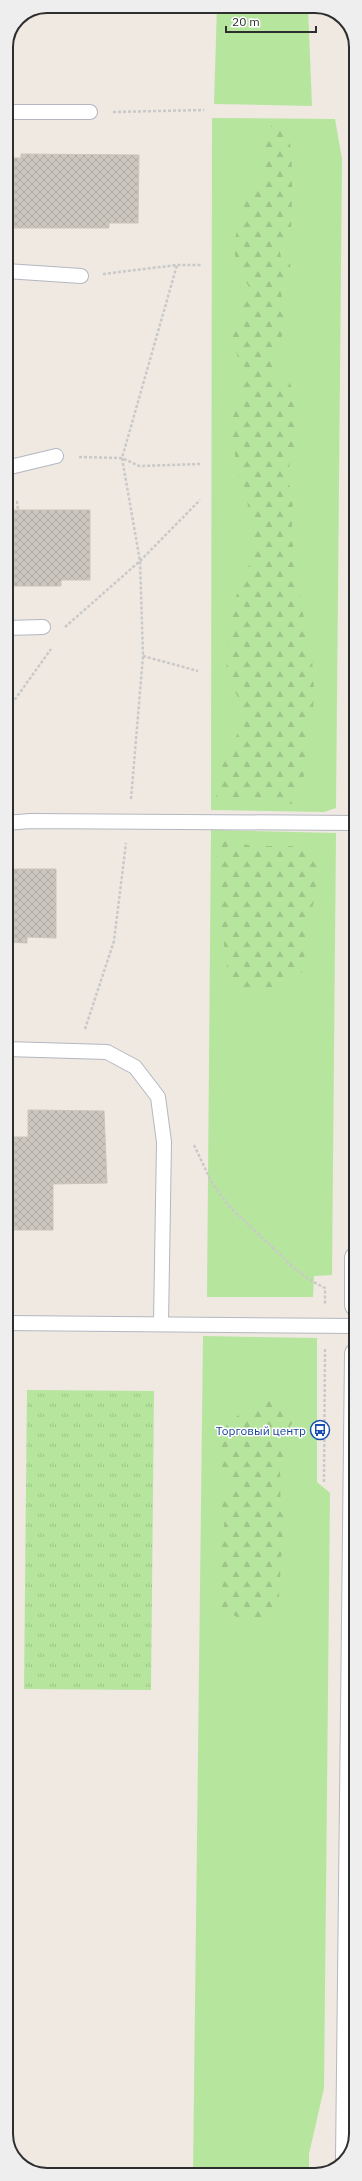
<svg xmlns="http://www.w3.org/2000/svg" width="362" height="2181" font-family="'IBM Plex Sans',sans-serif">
	<defs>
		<pattern id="forest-firs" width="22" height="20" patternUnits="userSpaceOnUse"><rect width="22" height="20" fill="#b6e59e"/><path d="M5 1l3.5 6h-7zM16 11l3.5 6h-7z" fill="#9dc588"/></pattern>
		<pattern id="park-tufts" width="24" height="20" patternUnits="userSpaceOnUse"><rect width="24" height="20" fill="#b6e59e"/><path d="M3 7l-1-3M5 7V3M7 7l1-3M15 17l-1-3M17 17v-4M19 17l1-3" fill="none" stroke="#9dc588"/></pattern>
		<pattern id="building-cross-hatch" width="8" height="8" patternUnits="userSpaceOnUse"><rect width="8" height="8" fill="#cbc7bf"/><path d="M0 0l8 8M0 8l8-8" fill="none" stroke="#afaba4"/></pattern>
	</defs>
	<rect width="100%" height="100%" fill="#efe9e1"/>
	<path fill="#b6e59e" d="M 217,6 L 308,6 L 312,106 L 214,104 Z
		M 212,118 L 335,119 L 342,159 L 336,808 L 324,812 L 211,810 Z
		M 211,830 L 336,833 L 332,1275 L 314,1276 L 313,1297 L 207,1297 Z
		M 203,1336 L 317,1338 L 317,1482 L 330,1493 L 324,2088 L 309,2154 L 309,2175 L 193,2175 Z"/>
	<path fill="url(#forest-firs)" d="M 272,125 C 278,128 285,131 288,138 C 295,149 291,220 291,237 L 279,248 L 281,257 L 290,264 L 291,272 L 280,287 C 286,316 287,335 271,361 L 274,376 L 289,380 L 294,395 L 294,450 L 286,477 L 293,494 L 292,524 L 294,569 L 312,658 L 314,689 L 313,713 L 306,742 L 303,786 L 299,795 L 291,804 L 258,800 L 237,802 L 216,797 L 222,767 L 240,728 L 242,713 L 240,701 L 226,675 L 228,643 L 235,599 L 250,563 L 255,526 L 249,517 L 247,498 L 235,466 L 235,450 L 230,443 L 228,430 L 241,396 L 242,371 L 232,338 L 249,287 C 246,281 240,273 237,266 C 229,240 245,194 262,175 C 259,156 261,141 272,125 Z
		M 227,839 L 251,846 L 292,846 L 317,858 L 320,879 L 305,934 L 304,971 C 291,980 274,992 258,991 C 249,991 237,984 229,981 L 219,909 L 222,890 L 217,855 L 218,844 Z
		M 270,1399 L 278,1401 L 293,1413 L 292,1424 L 286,1431 L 284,1441 L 286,1458 L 279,1467 C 283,1484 277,1497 284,1511 L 278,1613 L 260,1622 L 240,1619 L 222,1608 L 220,1601 L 223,1580 L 219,1563 L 225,1517 L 221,1504 L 224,1495 L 233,1487 L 220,1463 L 217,1446 L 227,1424 L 244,1411 Z"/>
	<path fill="url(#park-tufts)" d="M 27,1390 L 154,1391 L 151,1690 L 24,1689 Z"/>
	<path fill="url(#building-cross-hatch)" stroke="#cbc5ba" d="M 21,154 L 139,155 L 138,223 L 109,223 L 109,228 L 6,228 L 6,158 L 21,158 Z
		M 6,510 L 90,510 L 90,580 L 61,580 L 61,586 L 6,586 Z
		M 6,869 L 56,869 L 56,938 L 27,937 L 27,943 L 6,942 Z
		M 28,1110 L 104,1111 L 107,1183 L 53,1184 L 53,1230 L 6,1230 L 6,1137 L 28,1137 Z"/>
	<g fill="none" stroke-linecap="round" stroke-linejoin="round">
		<g stroke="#b4b7c1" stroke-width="16">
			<path id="lane" d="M 6,112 L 90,112
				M 6,271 L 81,276
				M 6,468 L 56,456
				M 6,628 L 43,627
				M 6,823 L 30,821 L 356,823
				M 6,1049 L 107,1052 L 135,1067 L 158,1097 L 164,1142 L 161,1323
				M 6,1323 L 356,1326"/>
		</g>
		<g stroke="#b4b7c1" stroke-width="24">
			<path id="secondary" d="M 356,1258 L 356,1305
				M 347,2159 L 356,1354"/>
		</g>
		<path stroke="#c9c9c9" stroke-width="2.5" stroke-dasharray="3 2" stroke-linecap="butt" d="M 113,112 L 204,110
			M 103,274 L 177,265 L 202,265
			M 79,457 L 122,458 L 139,466 L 200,464
			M 6,502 L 17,502 L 18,510
			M 65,627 L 140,561 L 200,500
			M 143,656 L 198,671
			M 6,712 L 51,649
			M 131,799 L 143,656 L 140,561 L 122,458 L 177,265
			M 85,1029 L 114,941 L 126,843
			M 194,1145 L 212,1183 L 229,1206 L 294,1268 L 310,1280 L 325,1288 L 325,1304
			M 324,1482 L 325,1349"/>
		<use href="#lane" stroke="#fff" stroke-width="14"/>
		<use href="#secondary" stroke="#fff" stroke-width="22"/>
	</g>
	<defs>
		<g id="bus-ring" transform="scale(1)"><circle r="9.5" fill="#fff" stroke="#1a4fb4" stroke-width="1.5"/><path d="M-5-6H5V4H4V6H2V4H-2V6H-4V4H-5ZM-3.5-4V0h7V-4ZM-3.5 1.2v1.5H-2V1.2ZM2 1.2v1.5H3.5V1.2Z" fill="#1a4fb4"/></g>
	</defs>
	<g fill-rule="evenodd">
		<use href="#bus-ring" x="320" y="1430"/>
	</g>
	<g text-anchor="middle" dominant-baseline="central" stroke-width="3" stroke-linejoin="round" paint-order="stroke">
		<g font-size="12" fill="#164399" stroke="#fff" text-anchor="end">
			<text x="306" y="1430">Торговый центр</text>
		</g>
	</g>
	<path d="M0 0H362V2181H0ZM47 13H315A34 34 0 0 1 349 47V2134A34 34 0 0 1 315 2168H47A34 34 0 0 1 13 2134V47A34 34 0 0 1 47 13Z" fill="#eee" fill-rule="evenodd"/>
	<path fill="none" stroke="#2e2e2e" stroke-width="2" d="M47 13H315A34 34 0 0 1 349 47V2134A34 34 0 0 1 315 2168H47A34 34 0 0 1 13 2134V47A34 34 0 0 1 47 13Z"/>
	<path d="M226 26v6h90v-6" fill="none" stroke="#2e2e2e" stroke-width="2"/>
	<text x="232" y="26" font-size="12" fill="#2e2e2e" stroke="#ffffff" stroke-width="3" paint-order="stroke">20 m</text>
</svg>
